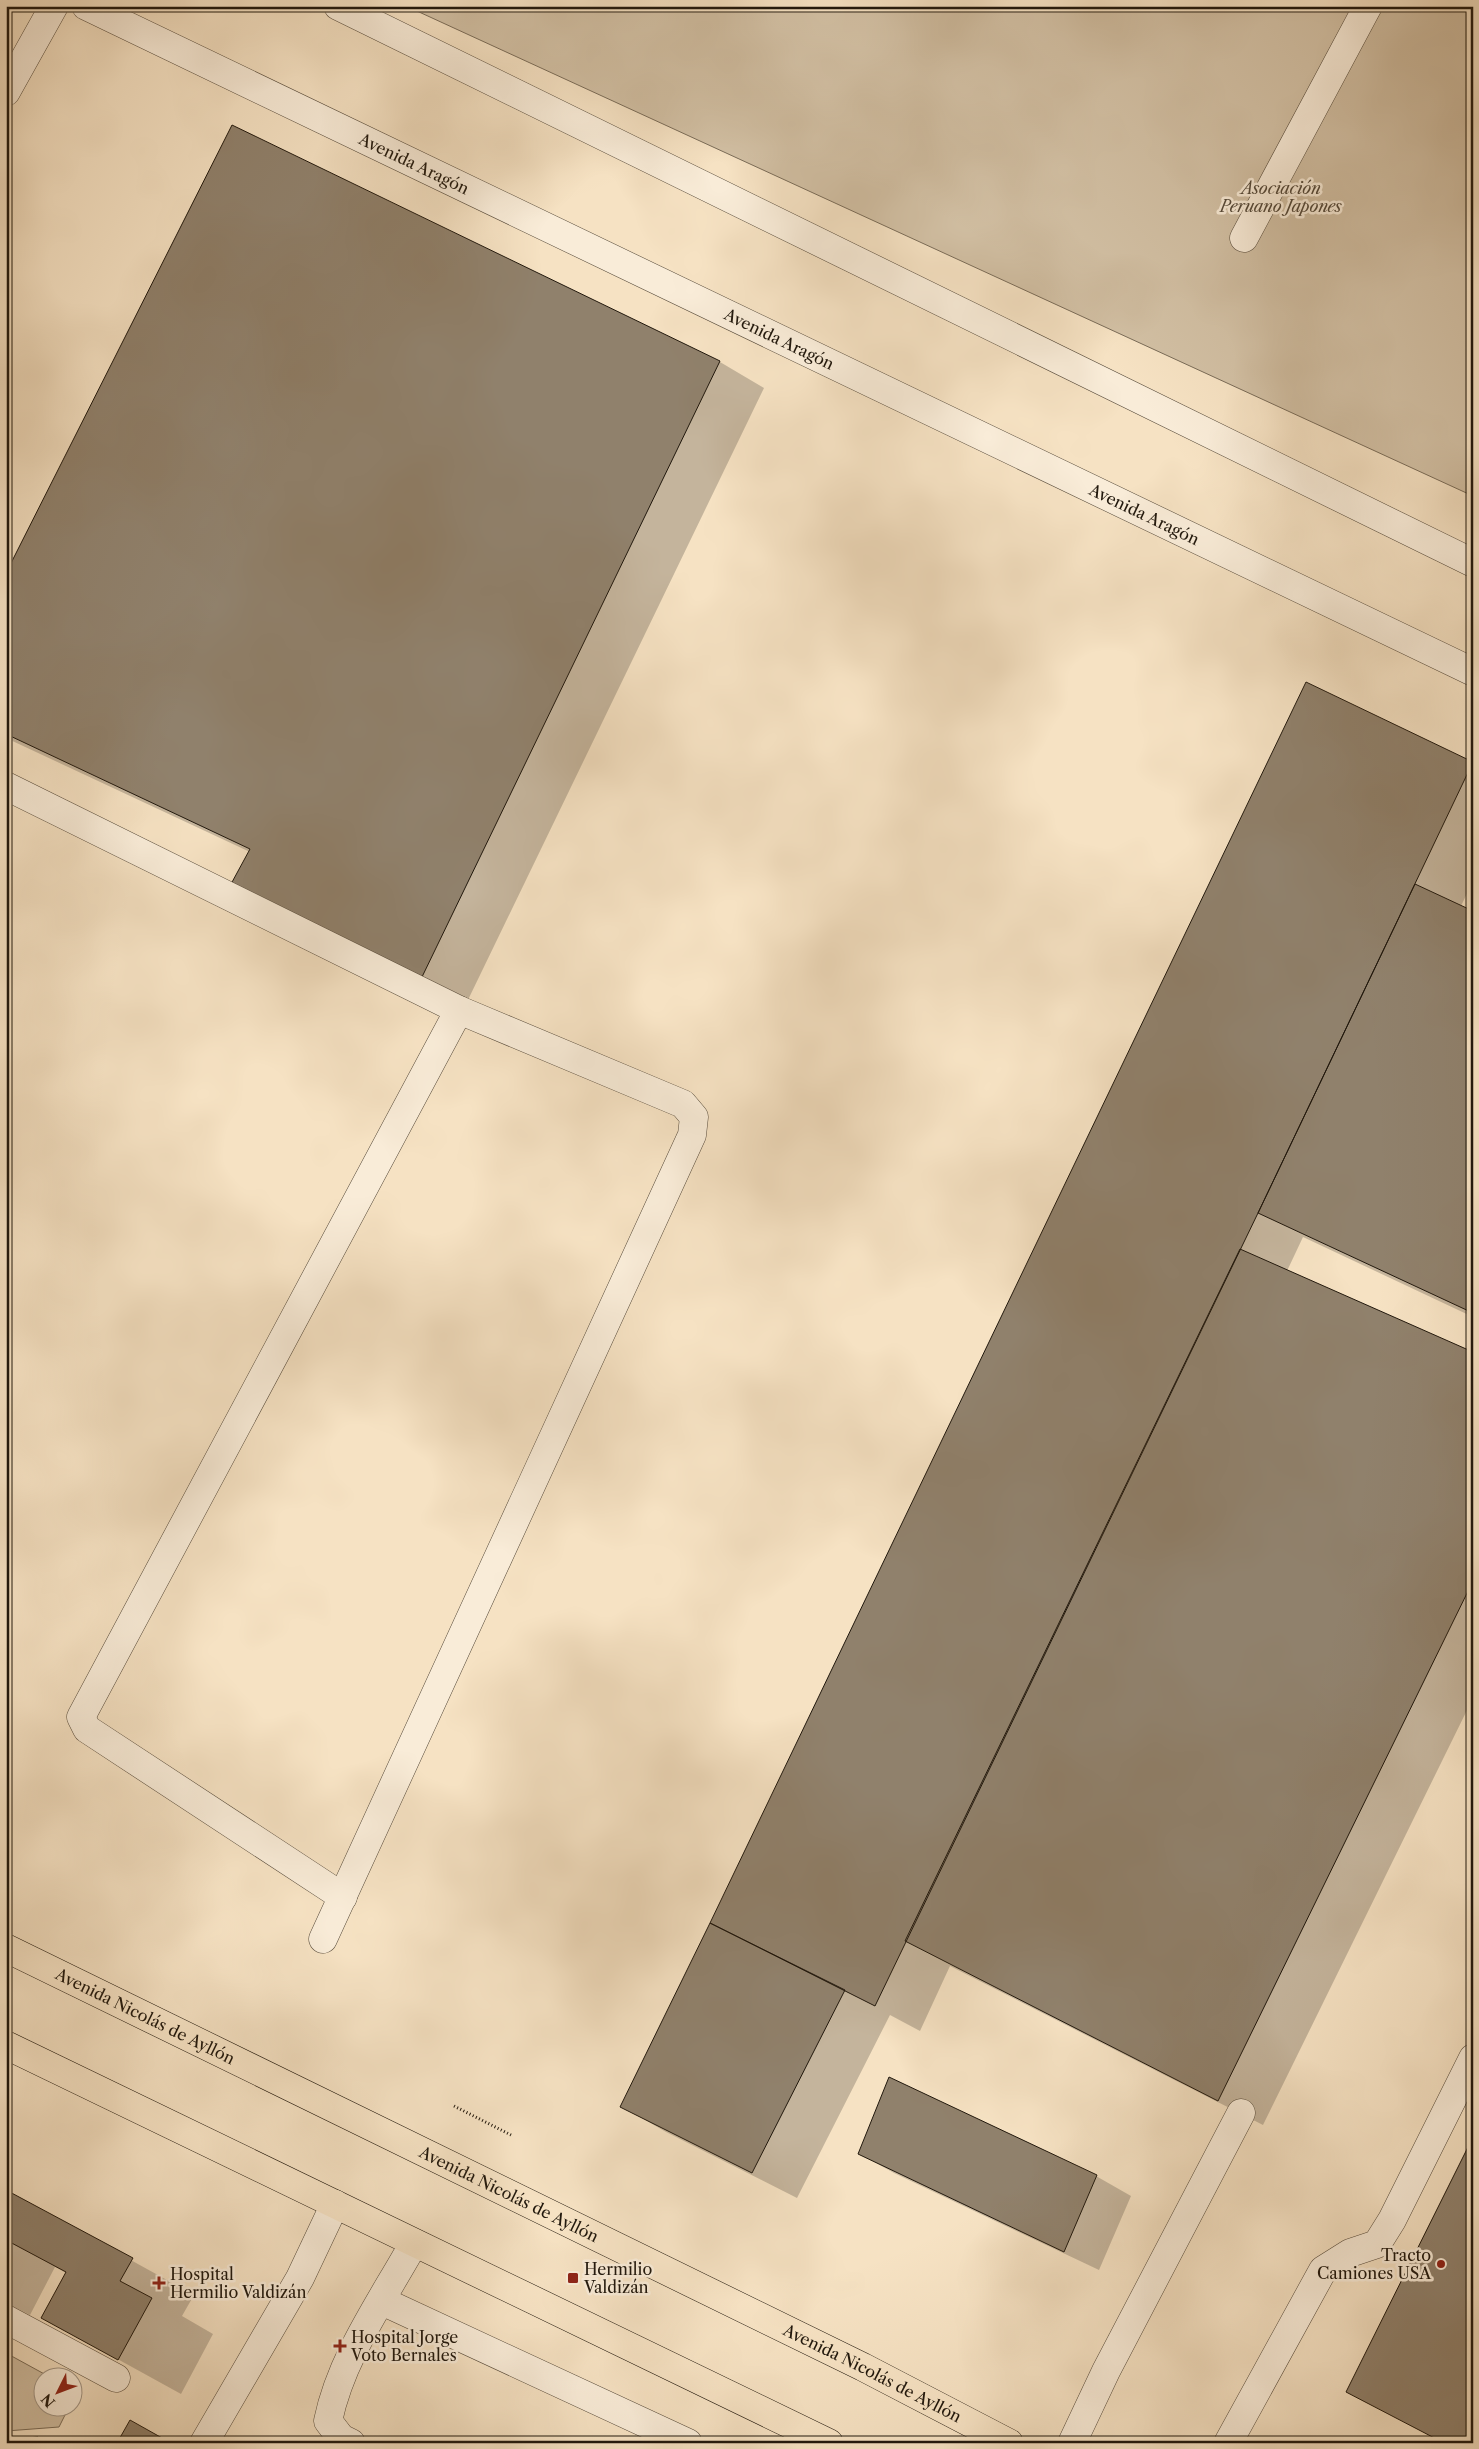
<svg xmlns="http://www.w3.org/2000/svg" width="1479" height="2449" font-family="'Libre Caslon Text',serif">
	<rect width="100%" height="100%" fill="#f6e2c3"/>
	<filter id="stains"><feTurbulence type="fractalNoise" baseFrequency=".004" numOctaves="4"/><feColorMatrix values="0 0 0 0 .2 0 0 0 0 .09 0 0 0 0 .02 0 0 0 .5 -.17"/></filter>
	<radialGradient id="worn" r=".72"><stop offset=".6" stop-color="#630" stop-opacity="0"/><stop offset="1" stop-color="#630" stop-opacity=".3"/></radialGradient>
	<path fill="#d2c0a4" stroke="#7a6c58" d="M 406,6 L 1473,6 L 1473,496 Z
		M 6,2353 L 48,2376 L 42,2376 L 42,2406 L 69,2407 L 59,2427 L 6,2431 Z"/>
	<path fill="#0003" d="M 233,127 L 720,362 L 764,388 L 466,1004 L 277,910 L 250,852 L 6,738 L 6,575 Z
		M 1473,762 L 1473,881 L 1461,906 L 1473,912 L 1473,1317 L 1303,1237 L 1287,1271 L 1473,1353 L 1473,1698 L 1263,2125 L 950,1966 L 920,2031 L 890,2015 L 797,2198 L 666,2132 L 621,2106 Z
		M 860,2154 L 1096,2176 L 1131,2196 L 1099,2270 L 894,2173 Z
		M 6,2191 L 194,2295 L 182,2316 L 213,2334 L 181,2394 L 43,2318 L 66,2273 L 55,2267 L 30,2315 L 6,2303 Z
		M 38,2438 L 46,2443 L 6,2443 Z"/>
	<path fill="#90816c" stroke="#21180d" d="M 232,125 L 720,361 L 421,979 L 231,884 L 250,849 L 6,734 L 6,573 Z
		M 1306,682 L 1473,762 L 1258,1213 L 875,2006 L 710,1923 Z
		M 1415,884 L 1473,911 L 1473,1313 L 1258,1213 Z
		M 1240,1249 L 1473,1352 L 1473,1581 L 1218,2101 L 905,1941 Z
		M 710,1923 L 845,1990 L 752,2173 L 620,2107 Z
		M 889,2077 L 1097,2175 L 1064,2252 L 858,2154 Z
		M 1473,2137 L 1473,2443 L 1444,2443 L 1346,2392 Z
		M 6,2190 L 133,2258 L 120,2281 L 152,2298 L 118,2360 L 41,2318 L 66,2272 L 6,2240 Z
		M 130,2420 L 171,2443 L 117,2443 Z
		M 38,2437 L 39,2443 L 6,2443 L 6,2440 Z"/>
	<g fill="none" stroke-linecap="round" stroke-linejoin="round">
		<g stroke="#564a3a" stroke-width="29">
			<g id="minor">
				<path id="s1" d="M 86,6 L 1473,672"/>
				<path d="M 338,6 L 1473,563"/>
				<path d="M 6,92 L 54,6"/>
				<path d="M 1244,238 L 1368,6"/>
				<path d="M 6,786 L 459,1010 L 683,1104 L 694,1117 L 692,1135 L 323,1939"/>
				<path d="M 343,1897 L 87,1729 L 81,1717 L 459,1010"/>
				<path d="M 382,2301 L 688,2443"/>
				<path d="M 6,2319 L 116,2378"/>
				<path d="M 204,2443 L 300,2278 L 335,2204"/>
				<path d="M 351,2443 L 341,2438 L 328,2421 C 341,2357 383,2299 414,2243"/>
				<path d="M 1072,2443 L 1106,2371 L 1241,2113"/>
				<path d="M 1228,2443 L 1323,2270 L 1350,2253 L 1377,2244 L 1392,2220 L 1473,2058"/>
			</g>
		</g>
		<g stroke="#21180d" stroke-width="29">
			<g id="major">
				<path id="s2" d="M 6,1948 L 863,2367 L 1009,2443"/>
				<path d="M 6,2045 L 829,2443"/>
			</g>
		</g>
		<path stroke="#21180d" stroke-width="3" stroke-dasharray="1 2.5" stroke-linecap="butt" d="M 454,2106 L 511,2135"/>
		<use href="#minor" stroke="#f9ecd8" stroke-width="28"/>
		<use href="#major" stroke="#f6e2c3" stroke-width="28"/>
	</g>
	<g fill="#8f2418" stroke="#f9ecd8" stroke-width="2">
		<circle cx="1441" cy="2264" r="5"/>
		<rect x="567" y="2272" width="12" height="12" rx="2.5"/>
		<path d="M156.5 2275.5h5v5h5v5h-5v5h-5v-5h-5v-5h5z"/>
		<path d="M337.5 2338.5h5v5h5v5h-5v5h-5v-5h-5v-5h5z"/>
	</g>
	<g text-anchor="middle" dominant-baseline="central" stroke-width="5" stroke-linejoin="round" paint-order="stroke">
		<g font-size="16" fill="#21180d" stroke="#f9ecd8">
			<text stroke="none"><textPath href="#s1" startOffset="364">Avenida Aragón</textPath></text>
			<text stroke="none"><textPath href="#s1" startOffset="769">Avenida Aragón</textPath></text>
			<text stroke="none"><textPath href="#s1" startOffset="1174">Avenida Aragón</textPath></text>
			<text stroke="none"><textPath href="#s2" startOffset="155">Avenida Nicolás de Ayllón</textPath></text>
			<text stroke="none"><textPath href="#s2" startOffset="560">Avenida Nicolás de Ayllón</textPath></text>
			<text stroke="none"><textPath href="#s2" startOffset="965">Avenida Nicolás de Ayllón</textPath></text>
		</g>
		<g font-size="16" font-style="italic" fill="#564a3a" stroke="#f9ecd8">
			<text x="1281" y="188">Asociación<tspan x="1281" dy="18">Peruano Japones</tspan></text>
		</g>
		<g font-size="16" fill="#21180d" stroke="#f9ecd8" text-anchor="start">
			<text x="1431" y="2255" text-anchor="end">Tracto<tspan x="1431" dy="18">Camiones USA</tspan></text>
			<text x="584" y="2269">Hermilio<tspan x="584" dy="18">Valdizán</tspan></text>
			<text x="170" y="2274">Hospital<tspan x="170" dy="18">Hermilio Valdizán</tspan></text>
			<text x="351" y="2337">Hospital Jorge<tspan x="351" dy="18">Voto Bernales</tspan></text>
		</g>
	</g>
	<rect width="1479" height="2449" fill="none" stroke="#f6e2c3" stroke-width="25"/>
	<rect x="8" y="8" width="1464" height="2434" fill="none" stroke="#21180d" stroke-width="2.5"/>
	<rect x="12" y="12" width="1454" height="2424" fill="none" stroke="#21180d"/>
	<g transform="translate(58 2392) rotate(228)"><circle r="24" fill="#f9ecd8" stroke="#a39787"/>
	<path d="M0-4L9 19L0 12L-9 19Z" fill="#8f2418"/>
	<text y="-8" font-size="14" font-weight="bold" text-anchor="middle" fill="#21180d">N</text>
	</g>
	<rect width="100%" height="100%" filter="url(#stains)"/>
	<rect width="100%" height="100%" fill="url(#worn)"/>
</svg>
